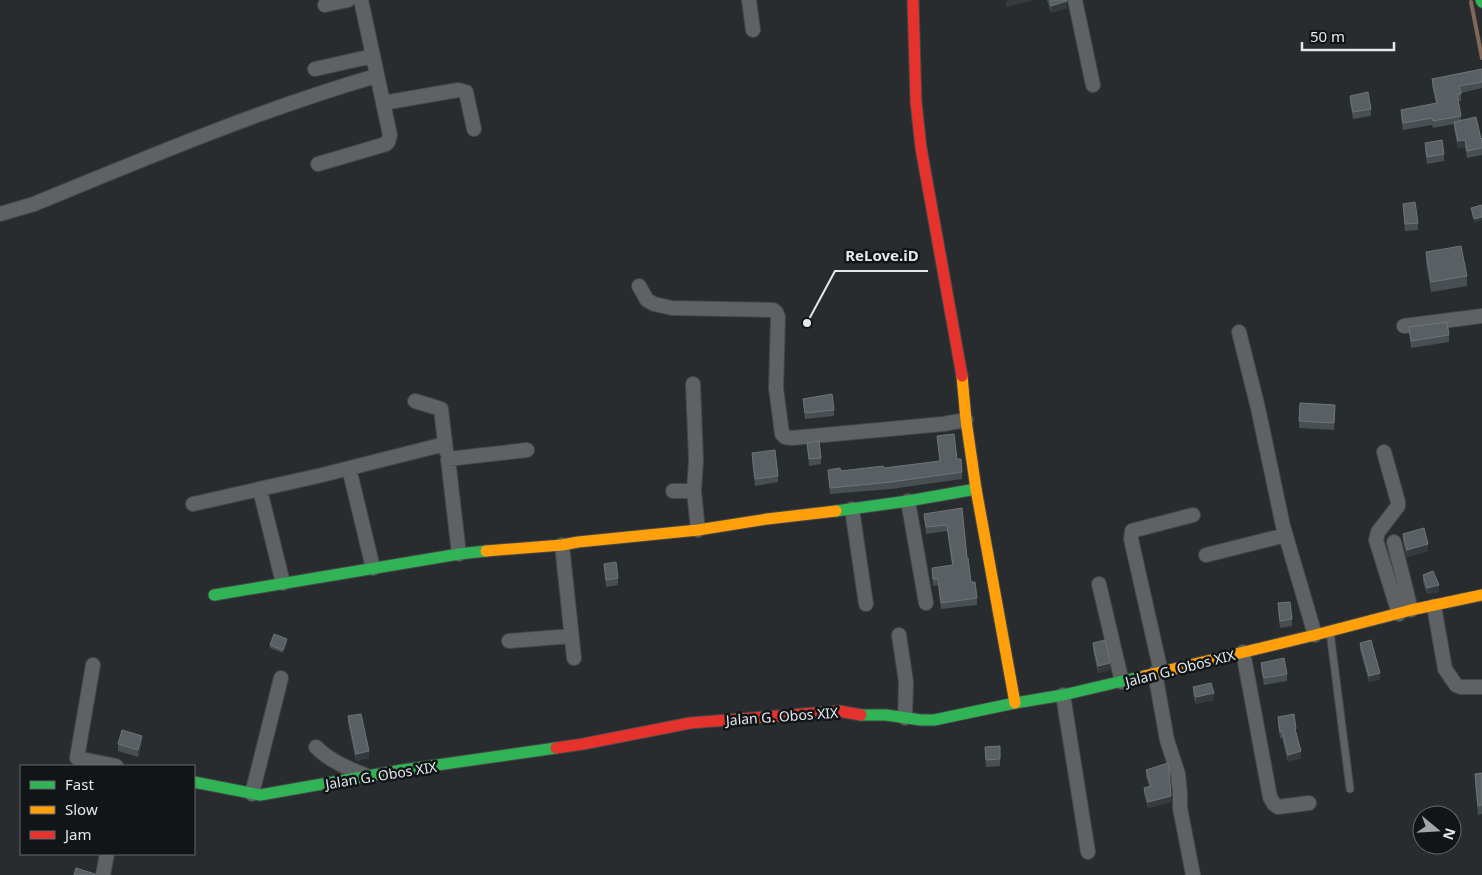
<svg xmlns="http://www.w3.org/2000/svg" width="1482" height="875" font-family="'Noto Sans',sans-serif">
	<rect width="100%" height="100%" fill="#282c2f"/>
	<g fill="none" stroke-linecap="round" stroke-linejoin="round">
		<path stroke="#806759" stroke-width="4" d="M 1471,2 L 1482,58"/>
		<g stroke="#444749" stroke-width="9">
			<path id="lane" d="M 1330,632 L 1350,789"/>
		</g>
		<g stroke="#444749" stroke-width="16">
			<path id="street" d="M 749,0 L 753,30
				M 1075,0 L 1093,85
				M 325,5 L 348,0
				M 315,69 L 373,56
				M 383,103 L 458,90 L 466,92 L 474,129
				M 318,164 L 386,144 L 388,142 L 390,135 L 361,0
				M 0,214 L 34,204 C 146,158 259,110 376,76
				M 639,286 L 647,300 L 654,304 L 672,308 L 773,310 L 776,312 L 778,317 L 776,388 L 782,434 L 785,437 L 792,438 L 943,424 L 966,420
				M 1404,326 L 1482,316
				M 1239,332 L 1258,408 L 1283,526 L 1315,635
				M 693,384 L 696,460 L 694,491 L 698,530
				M 415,401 L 441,409 L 446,451
				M 1384,452 L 1398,502 L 1398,506 L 1378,532 L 1376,540 L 1399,614
				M 349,468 L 373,568
				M 260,490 L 283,583
				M 673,491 L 694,491
				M 908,501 L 926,603
				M 193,504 L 322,475 L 445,444
				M 852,509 L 866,604
				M 1394,542 L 1411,610
				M 562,545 L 574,658
				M 459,554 L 448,459 L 527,450
				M 1206,555 L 1286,535
				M 1099,584 L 1122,682
				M 1434,606 L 1445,669 L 1456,685 L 1461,687 L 1482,687
				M 899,635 L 906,682 L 905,718
				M 509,641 L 571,636
				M 1243,652 L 1270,797 L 1274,804 L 1278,807 L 1309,803
				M 93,665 L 77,758 L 116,766
				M 1161,672 L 1131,539 L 1132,531 L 1135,530 L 1193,515
				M 1155,673 L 1167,740 L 1178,774 L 1180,793 L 1180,808 L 1193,875
				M 1063,695 L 1088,852
				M 316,747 C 331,762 348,768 367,776
				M 252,794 L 281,678
				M 103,875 L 107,854"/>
		</g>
		<g stroke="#444749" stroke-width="13">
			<path id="fast" d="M 1481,0 L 1482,2
				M 836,511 L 908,501 L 976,489
				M 214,595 L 459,554 L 486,551
				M 861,715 L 886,715 L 921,720 L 934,720 L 1015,703 L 1063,695 L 1144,676
				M 194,782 L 260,795 L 402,770 L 556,748"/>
		</g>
		<g stroke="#444749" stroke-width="13">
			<path id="slow" d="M 962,376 L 966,420 L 976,489 L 1015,703
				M 486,551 L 562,545 L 578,542 L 698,530 L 767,519 L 836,511
				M 1144,676 L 1315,635 L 1411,610 L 1482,595"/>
		</g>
		<g stroke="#444749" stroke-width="13">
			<path id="jam" d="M 913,0 L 916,102 L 921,148 L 962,376
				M 556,748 L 583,744 L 690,723 L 839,711 L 861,715"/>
		</g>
		<use href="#lane" stroke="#5e6264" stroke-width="7"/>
		<use href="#street" stroke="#5e6264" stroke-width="14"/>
		<use href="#fast" stroke="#30b455" stroke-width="11"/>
		<use href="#slow" stroke="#ff9f0a" stroke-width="11"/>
		<use href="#jam" stroke="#e5322d" stroke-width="11"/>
	</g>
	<path fill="#484f53" d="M 1047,0 L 1066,0 L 1067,8 L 1051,13 Z
		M 1482,69 L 1482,88 L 1461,93 L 1461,101 L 1459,101 L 1461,120 L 1481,139 L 1482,138 L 1482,155 L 1467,158 L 1465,147 L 1458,148 L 1454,129 L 1454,124 L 1433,128 L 1432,125 L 1403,130 L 1401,117 L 1401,110 L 1436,103 L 1432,86 L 1432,79 Z
		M 1350,96 L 1371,109 L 1371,116 L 1353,119 L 1350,102 Z
		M 1425,143 L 1444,154 L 1444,161 L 1427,164 L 1425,150 Z
		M 1403,204 L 1418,223 L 1418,230 L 1405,231 Z
		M 1426,252 L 1467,276 L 1467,286 L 1431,292 L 1426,263 Z
		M 1409,327 L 1449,335 L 1449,342 L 1411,348 Z
		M 803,399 L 834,410 L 834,416 L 805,419 Z
		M 1300,403 L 1335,412 L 1334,430 L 1299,428 Z
		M 937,436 L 957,459 L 962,472 L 962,479 L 891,489 L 830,494 L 828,470 L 841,471 L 884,468 L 940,461 Z
		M 807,443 L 821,458 L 821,464 L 809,466 Z
		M 752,453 L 778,476 L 778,482 L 755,486 L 752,460 Z
		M 962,508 L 967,558 L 971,582 L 977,598 L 977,605 L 941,609 L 938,585 L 933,586 L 932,568 L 952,565 L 949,545 L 947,531 L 926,534 L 924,514 Z
		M 1403,534 L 1428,551 L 1407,557 L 1403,541 Z
		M 604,564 L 618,578 L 618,585 L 606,587 Z
		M 1423,575 L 1439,592 L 1427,594 L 1423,582 Z
		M 1278,603 L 1292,619 L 1292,626 L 1280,628 L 1278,610 Z
		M 287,642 L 283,653 L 270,648 L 270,645 Z
		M 1093,643 L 1110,670 L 1098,673 L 1093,650 Z
		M 1360,643 L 1380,679 L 1369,682 L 1360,650 Z
		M 1261,663 L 1287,674 L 1287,681 L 1264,685 L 1261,669 Z
		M 1193,687 L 1214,700 L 1196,704 L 1193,694 Z
		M 348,716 L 369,758 L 356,761 L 348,723 Z
		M 1278,717 L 1296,729 L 1296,733 L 1301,758 L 1288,762 L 1282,738 L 1280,738 L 1278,724 Z
		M 142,743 L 138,757 L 118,751 L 118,744 Z
		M 1000,746 L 1000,766 L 986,767 L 985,747 Z
		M 1146,770 L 1171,802 L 1148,808 L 1144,794 L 1144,788 L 1149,786 L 1146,777 Z
		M 1482,773 L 1482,814 L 1478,815 L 1475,783 L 1475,774 Z"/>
	<path fill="#343a3e" d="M 1009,0 L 1035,0 L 1006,7 L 1006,1 Z
		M 1067,1 L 1067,8 L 1051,13 L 1051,6 Z
		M 1465,140 L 1465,147 L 1458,148 L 1458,141 Z
		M 1482,217 L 1482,220 L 1474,223 L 1474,219 Z
		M 1428,544 L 1428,551 L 1407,557 L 1407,550 Z
		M 1439,585 L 1439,592 L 1427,594 L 1427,588 Z
		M 287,639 L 287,642 L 283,653 L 283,650 Z
		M 1110,663 L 1110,670 L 1098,673 L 1098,666 Z
		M 1380,673 L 1380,679 L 1369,682 L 1369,676 Z
		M 1214,693 L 1214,700 L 1196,704 L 1196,697 Z
		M 142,736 L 142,743 L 138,757 L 138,750 Z
		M 369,751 L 369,758 L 356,761 L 356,754 Z
		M 1301,751 L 1301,758 L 1288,762 L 1288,755 Z
		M 1171,796 L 1171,802 L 1148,808 L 1148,802 Z"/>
	<path fill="#586064" stroke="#6e7579" d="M 1050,0 L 1066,0 L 1067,1 L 1051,6 Z
		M 1482,69 L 1482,82 L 1459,86 L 1461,94 L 1457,94 L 1461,116 L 1433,121 L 1432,118 L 1403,123 L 1401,110 L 1437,103 L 1432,79 Z
		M 1368,92 L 1371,109 L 1353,112 L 1350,96 Z
		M 1476,117 L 1481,139 L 1482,138 L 1482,148 L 1467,151 L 1465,140 L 1458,141 L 1454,122 Z
		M 1442,140 L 1444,154 L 1427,157 L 1425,143 Z
		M 1415,202 L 1418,223 L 1405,224 L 1403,204 Z
		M 1482,205 L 1482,217 L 1474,219 L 1471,208 Z
		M 1461,246 L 1467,276 L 1431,282 L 1426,252 Z
		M 1447,322 L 1449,335 L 1411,341 L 1409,327 Z
		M 832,394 L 834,410 L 805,413 L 803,399 Z
		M 1300,403 L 1335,405 L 1334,423 L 1299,421 Z
		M 954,434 L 957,459 L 961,459 L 962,472 L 891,482 L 830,488 L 828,470 L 840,468 L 841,471 L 883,466 L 884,468 L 940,461 L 937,436 Z
		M 819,441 L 821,458 L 809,459 L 807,443 Z
		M 775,450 L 778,476 L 755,479 L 752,453 Z
		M 962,508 L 967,558 L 968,558 L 971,582 L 975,582 L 977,598 L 941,603 L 938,579 L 933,579 L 932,568 L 953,565 L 949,539 L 947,525 L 926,527 L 924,514 Z
		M 1424,528 L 1428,544 L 1407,550 L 1403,534 Z
		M 616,562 L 618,578 L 606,580 L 604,564 Z
		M 1433,571 L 1439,585 L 1427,588 L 1423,575 Z
		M 1290,602 L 1292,619 L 1280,621 L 1278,603 Z
		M 274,634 L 287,639 L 283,650 L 270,645 Z
		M 1105,640 L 1110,663 L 1098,666 L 1093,643 Z
		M 1371,640 L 1380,673 L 1369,676 L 1360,643 Z
		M 1284,658 L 1287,674 L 1264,678 L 1261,663 Z
		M 1211,683 L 1214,693 L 1196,697 L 1193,687 Z
		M 361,714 L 369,751 L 356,754 L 348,716 Z
		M 1294,714 L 1296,729 L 1295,729 L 1301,751 L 1288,755 L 1282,731 L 1280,732 L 1278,717 Z
		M 122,730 L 142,736 L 138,750 L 118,744 Z
		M 1000,746 L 1000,759 L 986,760 L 985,747 Z
		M 1168,763 L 1169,769 L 1171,796 L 1148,802 L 1144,788 L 1151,786 L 1146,770 Z
		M 1482,773 L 1482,805 L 1478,806 L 1475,774 Z
		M 76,868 L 95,874 L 95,875 L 74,875 Z"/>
	<g text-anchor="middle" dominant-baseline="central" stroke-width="5" stroke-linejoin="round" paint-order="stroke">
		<g font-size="14" fill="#e2e8eb" stroke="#111517">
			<text transform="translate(1180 668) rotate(-14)">Jalan G. Obos XIX</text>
			<text transform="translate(782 716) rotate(-4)">Jalan G. Obos XIX</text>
			<text transform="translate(381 775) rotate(-9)">Jalan G. Obos XIX</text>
		</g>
	</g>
	<path fill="none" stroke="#e2e8eb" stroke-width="2" d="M807 323L835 271H928"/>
	<circle fill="#e2e8eb" stroke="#111517" stroke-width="2" cx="807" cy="323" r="5"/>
	<g font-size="15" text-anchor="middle" font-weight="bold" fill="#e2e8eb" stroke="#111517" stroke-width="5" stroke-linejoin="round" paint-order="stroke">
		<text x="882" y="261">ReLove.iD</text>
	</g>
	<rect x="20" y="765" width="175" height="90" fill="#111517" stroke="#65696c"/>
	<rect x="30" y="781" width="25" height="8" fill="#30b455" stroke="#65696c"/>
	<text x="65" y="790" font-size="15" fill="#e2e8eb">Fast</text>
	<rect x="30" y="806" width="25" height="8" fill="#ff9f0a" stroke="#65696c"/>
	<text x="65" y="815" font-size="15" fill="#e2e8eb">Slow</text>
	<rect x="30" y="831" width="25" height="8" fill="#e5322d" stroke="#65696c"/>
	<text x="65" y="840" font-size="15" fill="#e2e8eb">Jam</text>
	<g transform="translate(1437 830) rotate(108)"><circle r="24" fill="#111517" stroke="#65696c"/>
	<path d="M0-4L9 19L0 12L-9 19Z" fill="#a1a6a9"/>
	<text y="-8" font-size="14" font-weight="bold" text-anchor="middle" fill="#e2e8eb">N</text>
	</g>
	<path d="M1302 42v8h92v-8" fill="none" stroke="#e2e8eb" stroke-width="2.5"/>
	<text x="1310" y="42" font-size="15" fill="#e2e8eb" stroke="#111517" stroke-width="4" paint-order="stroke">50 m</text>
</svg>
